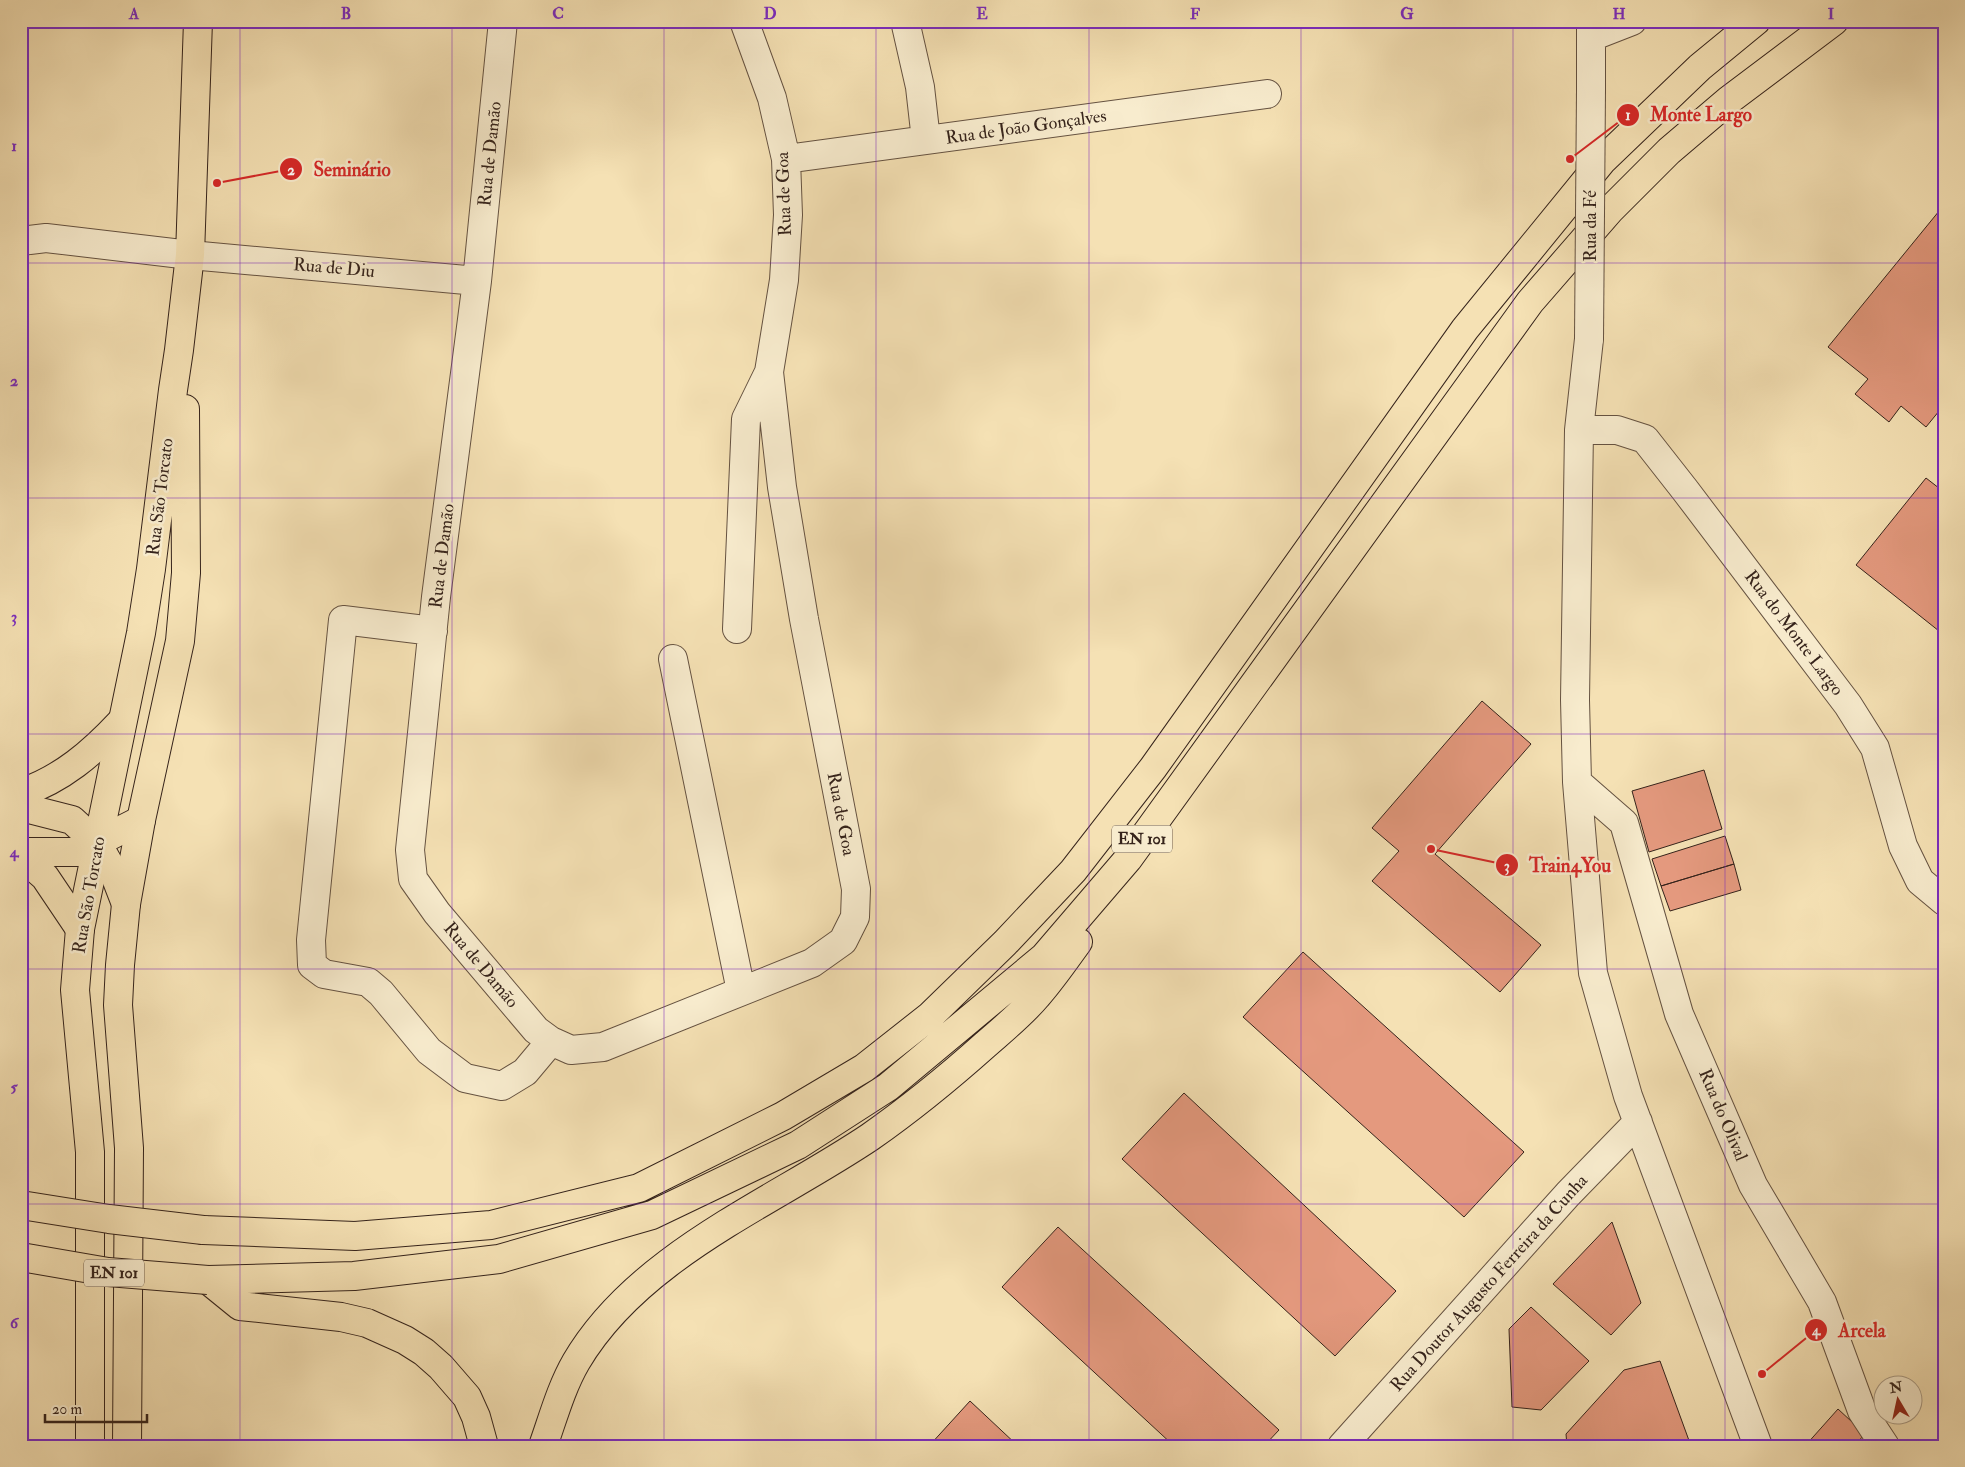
<svg xmlns="http://www.w3.org/2000/svg" width="1965" height="1467" font-family="'IM FELL Double Pica',serif">
	<rect width="100%" height="100%" fill="#f5e1b4"/>
	<filter id="stains"><feTurbulence type="fractalNoise" baseFrequency=".004" numOctaves="4"/><feColorMatrix values="0 0 0 0 .2 0 0 0 0 .09 0 0 0 0 .02 0 0 0 .5 -.17"/></filter>
	<radialGradient id="worn" r=".72"><stop offset=".6" stop-color="#630" stop-opacity="0"/><stop offset="1" stop-color="#630" stop-opacity=".3"/></radialGradient>
	<path fill="#e4997e" stroke="#35231b" d="M 1944,205 L 1944,405 L 1926,427 L 1901,406 L 1889,422 L 1855,394 L 1868,379 L 1828,347 Z
		M 1926,478 L 1944,492 L 1944,635 L 1856,565 Z
		M 1482,701 L 1531,744 L 1435,854 L 1541,945 L 1500,992 L 1372,881 L 1399,851 L 1372,828 Z
		M 1704,770 L 1722,829 L 1649,852 L 1632,791 Z
		M 1725,836 L 1734,864 L 1661,886 L 1652,859 Z
		M 1734,864 L 1741,890 L 1670,911 L 1661,886 Z
		M 1303,952 L 1524,1152 L 1464,1217 L 1243,1017 Z
		M 1184,1093 L 1396,1291 L 1335,1356 L 1122,1159 Z
		M 1612,1222 L 1641,1303 L 1611,1335 L 1553,1284 Z
		M 1058,1227 L 1279,1430 L 1264,1446 L 1174,1446 L 1002,1287 Z
		M 1531,1307 L 1589,1361 L 1541,1410 L 1512,1407 L 1509,1329 Z
		M 1660,1361 L 1691,1446 L 1567,1446 L 1566,1434 L 1624,1370 Z
		M 970,1401 L 1018,1446 L 929,1446 Z
		M 1838,1409 L 1865,1434 L 1854,1446 L 1805,1446 Z"/>
	<g fill="none" stroke-linecap="round" stroke-linejoin="round">
		<g stroke="#655241" stroke-width="30">
			<path id="minor" d="M 503,21 L 477,281 L 436,597 L 410,850 L 413,879 L 437,913 L 536,1030 L 551,1041 L 571,1050 L 603,1047 L 812,963 L 843,941 L 855,917 L 856,889 L 804,619 L 782,487 L 769,372 L 784,280 L 788,215 L 786,159 L 772,98 L 744,21
				M 905,21 L 920,87 L 926,140
				M 1591,37 L 1632,21
				M 1591,90 L 1591,21
				M 786,159 L 1267,94
				M 21,241 L 46,238 L 190,255 L 477,281
				M 1589,339 L 1579,430 L 1575,700 L 1577,782 L 1593,973 L 1628,1096 L 1758,1446
				M 1579,430 L 1617,430 L 1645,439 L 1685,490 L 1848,705 L 1875,748 L 1903,846 L 1920,881 L 1944,901
				M 737,629 L 746,419 L 769,372
				M 433,631 L 343,620 L 311,940 L 312,965 L 324,974 L 368,982 L 381,993 L 429,1051 L 465,1078 L 502,1086 L 525,1072 L 551,1041
				M 673,659 L 741,991
				M 1577,782 L 1624,823 L 1679,1014 L 1753,1185 L 1822,1302 L 1862,1411 L 1885,1446
				M 1342,1446 L 1568,1194 L 1638,1122"/>
		</g>
		<g stroke="#35231b" stroke-width="30">
			<path id="major" d="M 90,1446 L 90,1152 L 75,990 L 80,929 L 141,633 L 151,569 L 173,390 L 179,350 L 190,255 L 198,21
				M 127,1446 L 129,1148 L 118,1005 L 120,965 L 126,904 L 141,820 L 180,641 L 186,573 L 185,409"/>
		</g>
		<g stroke="#35231b" stroke-width="30">
			<path id="highway" d="M 21,793 C 62,779 92,753 121,722
				M 21,807 L 72,820 L 97,843 L 114,873 L 126,904
				M 21,852 L 78,852 L 141,820
				M 21,856 L 45,877 L 80,929
				M 203,1230 L 355,1236 L 491,1225 L 639,1188 L 783,1116 L 864,1068 L 930,1016 L 1005,943 L 1073,871 L 1153,768 L 1465,329 L 1602,161 L 1700,67 L 1756,21
				M 208,1280 L 354,1276 L 499,1259 L 652,1215 L 798,1145 L 888,1087 L 1044,957 L 1128,859 L 1530,302 L 1610,210 L 1669,151 L 1729,100 L 1834,21
				M 208,1280 L 240,1306 L 341,1317 L 367,1323 L 405,1340 L 424,1352 L 441,1367 L 467,1397 L 476,1417 L 484,1446
				M 543,1446 C 553,1418 561,1388 576,1362 C 638,1256 772,1203 870,1137 C 910,1109 948,1078 985,1045 C 1002,1030 1022,1014 1037,996 C 1052,979 1065,960 1078,942"/>
		</g>
		<use href="#minor" stroke="#f8ecce" stroke-width="28"/>
		<use href="#major" stroke="#f5e1b4" stroke-width="28"/>
		<use href="#highway" stroke="#f5e1b4" stroke-width="28"/>
		<g stroke="#655241" stroke-width="30" stroke-linecap="butt">
			<path id="minor-bridge" d="M 1589,339 L 1591,90"/>
		</g>
		<g stroke="#35231b" stroke-width="30" stroke-linecap="butt">
			<path id="highway-bridge" d="M 21,1205 L 109,1219 L 203,1230
				M 21,1257 L 108,1272 L 208,1280"/>
		</g>
		<use href="#minor-bridge" stroke="#f8ecce" stroke-width="28"/>
		<use href="#highway-bridge" stroke="#f5e1b4" stroke-width="28"/>
	</g>
	<path fill="none" stroke="#7b2cbf" stroke-width="1" stroke-opacity="0.55" d="M 240,21 L 240,1446M 452,21 L 452,1446M 664,21 L 664,1446M 876,21 L 876,1446M 1089,21 L 1089,1446M 1301,21 L 1301,1446M 1513,21 L 1513,1446M 1725,21 L 1725,1446M 21,263 L 1944,263M 21,498 L 1944,498M 21,734 L 1944,734M 21,969 L 1944,969M 21,1204 L 1944,1204"/>
	<g text-anchor="middle" dominant-baseline="central" stroke-width="5" stroke-linejoin="round" paint-order="stroke">
		<g fill="#f8ecce" stroke="#705f51" stroke-width="1">
			<rect x="1112" y="825.5" width="60" height="27" rx="4"/>
			<rect x="84" y="1259.5" width="60" height="27" rx="4"/>
		</g>
		<g font-size="16" font-weight="bold" fill="#35231b">
			<text x="1142" y="839">EN 101</text>
			<text x="114" y="1273">EN 101</text>
		</g>
		<g font-size="18" fill="#35231b" stroke="#f8ecce">
			<text transform="translate(1026 127) rotate(-8)">Rua de João Gonçalves</text>
			<text transform="translate(490 154) rotate(-84)">Rua de Damão</text>
			<text transform="translate(784 194) rotate(-92)">Rua de Goa</text>
			<text transform="translate(1590 226) rotate(-90)">Rua da Fé</text>
			<text transform="translate(334 268) rotate(5)">Rua de Diu</text>
			<text transform="translate(160 497) rotate(-83)">Rua São Torcato</text>
			<text transform="translate(442 556) rotate(-83)">Rua de Damão</text>
			<text transform="translate(1794 633) rotate(53)">Rua do Monte Largo</text>
			<text transform="translate(841 814) rotate(79)">Rua de Goa</text>
			<text transform="translate(89 895) rotate(-80)">Rua São Torcato</text>
			<text transform="translate(481 965) rotate(50)">Rua de Damão</text>
			<text transform="translate(1723 1115) rotate(67)">Rua do Olival</text>
			<text transform="translate(1489 1283) rotate(-48)">Rua Doutor Augusto Ferreira da Cunha</text>
		</g>
	</g>
	<path fill="none" stroke="#d62828" stroke-width="2" d="M1570 159L1628 115M217 183L291 169M1431 849L1507 865M1762 1374L1816 1330"/>
	<g fill="#d62828" stroke="#f8ecce" stroke-width="2">
		<circle cx="1570" cy="159" r="5"/>
		<circle cx="217" cy="183" r="5"/>
		<circle cx="1431" cy="849" r="5"/>
		<circle cx="1762" cy="1374" r="5"/>
		<circle cx="1628" cy="115" r="12"/>
		<circle cx="291" cy="169" r="12"/>
		<circle cx="1507" cy="865" r="12"/>
		<circle cx="1816" cy="1330" r="12"/>
	</g>
	<g font-size="15" text-anchor="middle" font-weight="bold" fill="#fff">
		<text x="1628" y="120">1</text>
		<text x="291" y="175">2</text>
		<text x="1507" y="871">3</text>
		<text x="1816" y="1335">4</text>
	</g>
	<g font-size="19" text-anchor="middle" font-weight="bold" fill="#d62828" stroke="#f8ecce" stroke-width="5" stroke-linejoin="round" paint-order="stroke">
		<text x="1701" y="121">Monte Largo</text>
		<text x="352" y="176">Seminário</text>
		<text x="1570" y="872">Train4You</text>
		<text x="1862" y="1337">Arcela</text>
	</g>
	<rect width="1965" height="1467" fill="none" stroke="#f5e1b4" stroke-width="55"/>
	<g transform="translate(1898 1400) rotate(351)"><circle r="24" fill="#f8ecce" stroke="#aa9c86"/>
	<path d="M0-4L9 19L0 12L-9 19Z" fill="#8f2418"/>
	<text y="-8" font-size="14" font-weight="bold" text-anchor="middle" fill="#35231b">N</text>
	</g>
	<path d="M45 1414v8h102v-8" fill="none" stroke="#35231b" stroke-width="2.5"/>
	<text x="52" y="1414" font-size="15" fill="#35231b" stroke="#f8ecce" stroke-width="4" paint-order="stroke">20 m</text>
	<rect x="28" y="28" width="1910" height="1412" fill="none" stroke="#7b2cbf" stroke-width="2"/>
	<g font-size="16" text-anchor="middle" font-weight="bold" fill="#7b2cbf">
		<text x="134" y="19">A</text>
		<text x="346" y="19">B</text>
		<text x="558" y="19">C</text>
		<text x="770" y="19">D</text>
		<text x="982" y="19">E</text>
		<text x="1195" y="19">F</text>
		<text x="1407" y="19">G</text>
		<text x="1619" y="19">H</text>
		<text x="1831" y="19">I</text>
		<text x="14" y="151">1</text>
		<text x="14" y="386">2</text>
		<text x="14" y="622">3</text>
		<text x="14" y="857">4</text>
		<text x="14" y="1092">5</text>
		<text x="14" y="1328">6</text>
	</g>
	<rect width="100%" height="100%" filter="url(#stains)"/>
	<rect width="100%" height="100%" fill="url(#worn)"/>
</svg>
